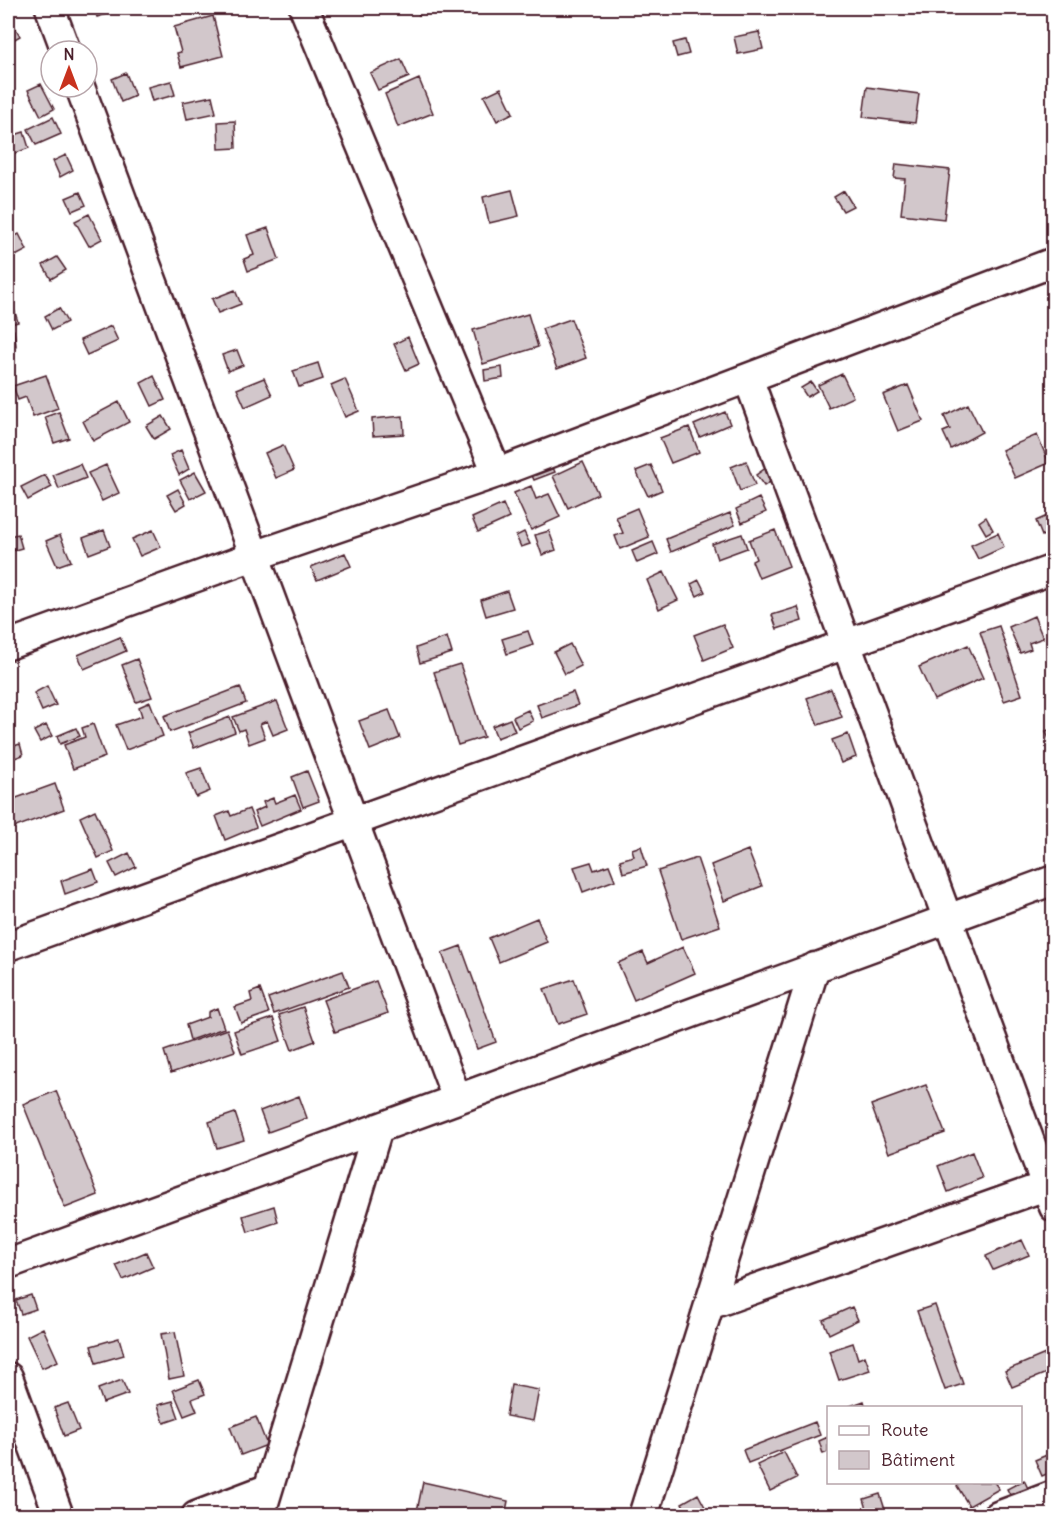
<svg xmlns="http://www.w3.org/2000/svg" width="1061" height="1523" font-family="Delius,sans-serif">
	<rect width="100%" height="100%" fill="#fff"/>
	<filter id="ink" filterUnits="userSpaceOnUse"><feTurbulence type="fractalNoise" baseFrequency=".0167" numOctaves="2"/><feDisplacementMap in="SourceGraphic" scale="12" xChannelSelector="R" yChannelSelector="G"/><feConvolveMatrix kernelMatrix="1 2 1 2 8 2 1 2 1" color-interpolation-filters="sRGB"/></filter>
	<g filter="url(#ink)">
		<path fill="#d2c7cb" stroke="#4a1f2b" stroke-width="1.5" d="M 94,8 L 126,8 L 97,17 Z
			M 415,8 L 433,8 L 419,15 Z
			M 213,16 L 223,56 L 181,67 L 177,53 L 181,52 L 174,27 Z
			M 12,22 L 20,36 L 8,43 L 8,25 Z
			M 759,32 L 763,49 L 738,54 L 734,37 Z
			M 685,40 L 689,54 L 677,57 L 673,43 Z
			M 401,59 L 409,77 L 378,90 L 370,73 Z
			M 126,73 L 135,96 L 121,102 L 112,79 Z
			M 419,79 L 433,113 L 398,127 L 385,94 Z
			M 171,81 L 175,95 L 152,101 L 148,87 Z
			M 41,84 L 54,109 L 41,116 L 28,90 Z
			M 867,87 L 919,94 L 915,123 L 863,117 Z
			M 501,88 L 513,113 L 497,121 L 484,96 Z
			M 212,96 L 216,113 L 187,119 L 183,102 Z
			M 53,117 L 61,134 L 36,145 L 28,129 Z
			M 235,121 L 236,148 L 219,149 L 218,122 Z
			M 24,132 L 29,148 L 8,156 L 8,137 Z
			M 66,155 L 73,170 L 60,177 L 53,161 Z
			M 896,164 L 950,170 L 944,219 L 901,214 L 905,179 L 894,178 Z
			M 512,190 L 519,216 L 489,223 L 483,197 Z
			M 844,191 L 853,206 L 843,211 L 834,197 Z
			M 80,192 L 86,205 L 72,211 L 66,198 Z
			M 89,214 L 102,239 L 89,246 L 75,221 Z
			M 268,228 L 279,259 L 248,271 L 244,259 L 254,255 L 247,235 Z
			M 19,234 L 27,250 L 10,259 L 8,255 L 8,240 Z
			M 57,257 L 66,270 L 51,279 L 43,265 Z
			M 8,290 L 18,322 L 8,325 Z
			M 235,290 L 241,304 L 218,313 L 212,299 Z
			M 59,308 L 67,322 L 52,330 L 45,316 Z
			M 528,314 L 538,347 L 483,364 L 473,330 Z
			M 571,319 L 586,358 L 557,369 L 542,329 Z
			M 111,326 L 118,341 L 87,355 L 80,340 Z
			M 14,330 L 16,346 L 8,348 L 8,331 Z
			M 408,337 L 419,364 L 406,370 L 394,344 Z
			M 237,350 L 243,365 L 228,371 L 222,355 Z
			M 318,363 L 323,379 L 299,387 L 293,371 Z
			M 502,367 L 503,378 L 485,381 L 484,370 Z
			M 842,374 L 853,397 L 829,408 L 818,385 Z
			M 46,375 L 58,408 L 33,417 L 26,397 L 18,400 L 13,386 Z
			M 154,376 L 165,400 L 152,406 L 141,383 Z
			M 264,378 L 272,395 L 245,407 L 237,389 Z
			M 345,379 L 359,411 L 345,417 L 331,385 Z
			M 811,382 L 817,391 L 807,397 L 801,388 Z
			M 908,385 L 923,421 L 898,431 L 883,395 Z
			M 119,402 L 129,422 L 93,441 L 83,421 Z
			M 968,404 L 982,432 L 951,449 L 943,432 L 950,429 L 944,416 Z
			M 59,412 L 69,438 L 54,443 L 45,417 Z
			M 725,412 L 730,424 L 700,437 L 694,425 Z
			M 163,416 L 171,429 L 154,439 L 146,426 Z
			M 403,416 L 404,434 L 373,436 L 372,419 Z
			M 689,427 L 699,452 L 671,463 L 660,438 Z
			M 1037,435 L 1049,463 L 1015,478 L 1002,450 Z
			M 283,445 L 294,470 L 276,478 L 265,453 Z
			M 181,450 L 189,469 L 179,475 L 170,455 Z
			M 746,461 L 755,485 L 740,491 L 731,467 Z
			M 583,462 L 598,494 L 568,508 L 553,476 Z
			M 551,463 L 555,472 L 534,480 L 530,471 Z
			M 80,464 L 86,478 L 59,489 L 53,475 Z
			M 106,465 L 119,493 L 102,501 L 88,473 Z
			M 651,465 L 662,490 L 648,496 L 636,471 Z
			M 770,465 L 778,477 L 764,486 L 756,475 Z
			M 195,472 L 206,491 L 190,499 L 180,480 Z
			M 45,475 L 52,487 L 28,500 L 21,487 Z
			M 531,486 L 536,499 L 549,494 L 560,517 L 531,530 L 514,493 Z
			M 178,489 L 186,504 L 176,510 L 167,495 Z
			M 759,498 L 766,512 L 742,523 L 736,509 Z
			M 503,504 L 509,518 L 478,532 L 472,518 Z
			M 637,508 L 649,537 L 620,549 L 615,536 L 623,533 L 616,517 Z
			M 730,513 L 735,525 L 671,552 L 666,539 Z
			M 1054,513 L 1054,531 L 1042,536 L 1036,521 Z
			M 986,517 L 993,530 L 986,534 L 979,522 Z
			M 104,530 L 110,546 L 89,554 L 83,538 Z
			M 153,530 L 161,547 L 140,556 L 132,539 Z
			M 775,530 L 789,566 L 759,578 L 752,561 L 756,559 L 749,540 Z
			M 549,531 L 556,550 L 542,555 L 535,535 Z
			M 524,532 L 530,544 L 521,547 L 516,536 Z
			M 998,533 L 1004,547 L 978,559 L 971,545 Z
			M 18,534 L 22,548 L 8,552 L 8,536 Z
			M 742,534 L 747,548 L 717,559 L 712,544 Z
			M 60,535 L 71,561 L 57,566 L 46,541 Z
			M 653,542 L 658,554 L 637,563 L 632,551 Z
			M 345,553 L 351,566 L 317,580 L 311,567 Z
			M 664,572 L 678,600 L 659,609 L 647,580 Z
			M 699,580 L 705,592 L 697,596 L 691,584 Z
			M 507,591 L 513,608 L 486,616 L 481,600 Z
			M 798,607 L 802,621 L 777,629 L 772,615 Z
			M 1034,616 L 1043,638 L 1029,643 L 1031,649 L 1020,653 L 1009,627 Z
			M 723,624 L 733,648 L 704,660 L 694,635 Z
			M 999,626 L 1022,695 L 1004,701 L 980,632 Z
			M 528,631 L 533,645 L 507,654 L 502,639 Z
			M 120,637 L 126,651 L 84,669 L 78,655 Z
			M 447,637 L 452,653 L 420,663 L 416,648 Z
			M 570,644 L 581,666 L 565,674 L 554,652 Z
			M 968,645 L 983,678 L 934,700 L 919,667 Z
			M 137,659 L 152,697 L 136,702 L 122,665 Z
			M 460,664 L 484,737 L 458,745 L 434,672 Z
			M 47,686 L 56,705 L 42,711 L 34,693 Z
			M 240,687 L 246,703 L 170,732 L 164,716 Z
			M 831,689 L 842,717 L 818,725 L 807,698 Z
			M 573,692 L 578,705 L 542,718 L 537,705 Z
			M 277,701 L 288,729 L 273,735 L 267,721 L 260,724 L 265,738 L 249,744 L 244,729 L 239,731 L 233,717 Z
			M 150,702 L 163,736 L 126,750 L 116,725 L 142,716 L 139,707 Z
			M 389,710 L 400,738 L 370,750 L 359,721 Z
			M 528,710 L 533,721 L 518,728 L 513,717 Z
			M 230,717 L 235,732 L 194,748 L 188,733 Z
			M 510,719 L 515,731 L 497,738 L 492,726 Z
			M 93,724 L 105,757 L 73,769 L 64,745 L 85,737 L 82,728 Z
			M 46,725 L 52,736 L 40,742 L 34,731 Z
			M 76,728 L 80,736 L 60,744 L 57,736 Z
			M 1054,728 L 1054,753 L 1046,731 Z
			M 848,734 L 856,757 L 841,763 L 832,740 Z
			M 20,744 L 23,755 L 9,760 L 8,748 Z
			M 201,768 L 210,791 L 196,797 L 186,773 Z
			M 307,771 L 319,801 L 303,807 L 292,777 Z
			M 55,784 L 64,809 L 8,830 L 8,801 Z
			M 295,795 L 301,809 L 260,826 L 254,812 L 265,807 L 263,802 L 273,798 L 275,803 Z
			M 249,809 L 256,827 L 225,840 L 216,816 L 229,811 L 231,816 Z
			M 95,810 L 113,851 L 98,858 L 80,817 Z
			M 641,846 L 647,866 L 623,873 L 620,860 L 634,856 L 632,849 Z
			M 748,850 L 762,886 L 724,901 L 711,865 Z
			M 129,853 L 136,867 L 116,877 L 109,863 Z
			M 697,858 L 720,926 L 681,939 L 658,871 Z
			M 591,862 L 594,870 L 609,865 L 615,880 L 583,892 L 574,867 Z
			M 93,869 L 98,882 L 65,894 L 61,881 Z
			M 537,918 L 547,942 L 499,962 L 489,938 Z
			M 461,946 L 496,1042 L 477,1049 L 442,953 Z
			M 683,947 L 695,973 L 634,1000 L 618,963 L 643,952 L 648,963 Z
			M 343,971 L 349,987 L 274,1014 L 268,998 Z
			M 574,979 L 587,1014 L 558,1024 L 544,989 Z
			M 376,981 L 388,1013 L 335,1032 L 323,1000 Z
			M 260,989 L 269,1013 L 241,1023 L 235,1007 L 252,1001 L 250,993 Z
			M 303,1007 L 315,1041 L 292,1050 L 279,1015 Z
			M 217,1008 L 224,1028 L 190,1040 L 186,1025 L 208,1017 L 208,1012 Z
			M 273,1018 L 281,1041 L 242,1054 L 234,1031 Z
			M 227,1029 L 235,1051 L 171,1073 L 164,1051 Z
			M 926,1085 L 945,1133 L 889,1153 L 871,1105 Z
			M 56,1091 L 98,1195 L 65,1208 L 23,1104 Z
			M 299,1096 L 307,1118 L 268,1132 L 260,1111 Z
			M 235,1113 L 244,1140 L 217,1148 L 209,1122 Z
			M 972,1152 L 982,1178 L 948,1192 L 938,1166 Z
			M 274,1206 L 278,1222 L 248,1232 L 243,1216 Z
			M 1022,1240 L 1029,1255 L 993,1270 L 986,1256 Z
			M 146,1252 L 153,1267 L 123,1280 L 116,1265 Z
			M 31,1295 L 36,1309 L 21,1314 L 16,1300 Z
			M 935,1305 L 963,1384 L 945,1390 L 917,1311 Z
			M 852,1307 L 858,1320 L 829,1334 L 823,1320 Z
			M 43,1328 L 58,1361 L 42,1368 L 27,1336 Z
			M 175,1332 L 184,1376 L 169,1379 L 161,1334 Z
			M 119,1338 L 124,1355 L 96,1363 L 91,1346 Z
			M 853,1343 L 858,1359 L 865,1356 L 870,1370 L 839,1380 L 829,1351 Z
			M 1050,1352 L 1054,1360 L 1054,1370 L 1012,1387 L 1005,1371 Z
			M 122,1380 L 128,1394 L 103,1403 L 98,1389 Z
			M 199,1380 L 205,1394 L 192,1399 L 197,1411 L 184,1416 L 173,1390 Z
			M 511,1385 L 539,1390 L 533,1421 L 506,1416 Z
			M 173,1401 L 179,1418 L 164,1423 L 158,1405 Z
			M 864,1401 L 866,1408 L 851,1408 L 850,1406 Z
			M 68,1403 L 79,1430 L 64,1436 L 54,1408 Z
			M 256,1417 L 267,1445 L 241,1455 L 230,1427 Z
			M 815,1422 L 820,1435 L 748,1463 L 743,1450 Z
			M 828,1437 L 828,1452 L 823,1454 L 819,1441 Z
			M 784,1452 L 797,1478 L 770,1491 L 757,1465 Z
			M 1054,1452 L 1054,1471 L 1042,1476 L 1035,1460 Z
			M 1024,1480 L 1032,1497 L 1016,1506 L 1007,1489 Z
			M 423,1482 L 508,1501 L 505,1516 L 416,1516 Z
			M 963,1482 L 994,1482 L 999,1489 L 969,1506 L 957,1486 Z
			M 698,1494 L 705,1507 L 689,1516 L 682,1503 Z
			M 880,1494 L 887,1516 L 869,1516 L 864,1499 Z"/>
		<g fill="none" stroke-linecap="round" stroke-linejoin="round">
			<g stroke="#4a1f2b" stroke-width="33">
				<path id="street" d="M 50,8 L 66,51
					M 304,8 L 497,473
					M 80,87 L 457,1099
					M 748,378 L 1054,1207
					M 8,645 L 254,556 L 497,473 L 1054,262
					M 8,946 L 1054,569
					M 8,1264 L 1054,880
					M 709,1305 L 1054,1183
					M 8,1377 L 59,1516
					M 196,1516 L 267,1489
					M 260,1516 L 378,1128
					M 643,1516 L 815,967
					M 998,1516 L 1054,1495"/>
			</g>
			<use href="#street" stroke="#fff" stroke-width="28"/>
		</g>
	</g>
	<rect width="1061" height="1523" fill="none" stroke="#fff" stroke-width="30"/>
	<rect x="15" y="15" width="1031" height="1493" fill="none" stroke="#4a1f2b" stroke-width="2" filter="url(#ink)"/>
	<rect x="827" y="1406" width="195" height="78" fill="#ffffff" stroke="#b7a5aa" stroke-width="1.5"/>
	<rect x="839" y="1426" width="30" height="9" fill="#ffffff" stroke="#b7a5aa" stroke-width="1.5"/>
	<text x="881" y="1436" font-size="18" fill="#4a1f2b">Route</text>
	<rect x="839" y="1451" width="30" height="18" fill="#d2c7cb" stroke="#b7a5aa" stroke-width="1.5"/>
	<text x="881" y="1466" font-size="18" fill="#4a1f2b">Bâtiment</text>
	<g transform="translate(69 69)"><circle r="28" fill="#ffffff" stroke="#b7a5aa" stroke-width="1.5"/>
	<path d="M0-4.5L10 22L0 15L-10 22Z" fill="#c8321e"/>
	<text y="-9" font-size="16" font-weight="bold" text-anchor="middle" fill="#4a1f2b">N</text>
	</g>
</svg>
